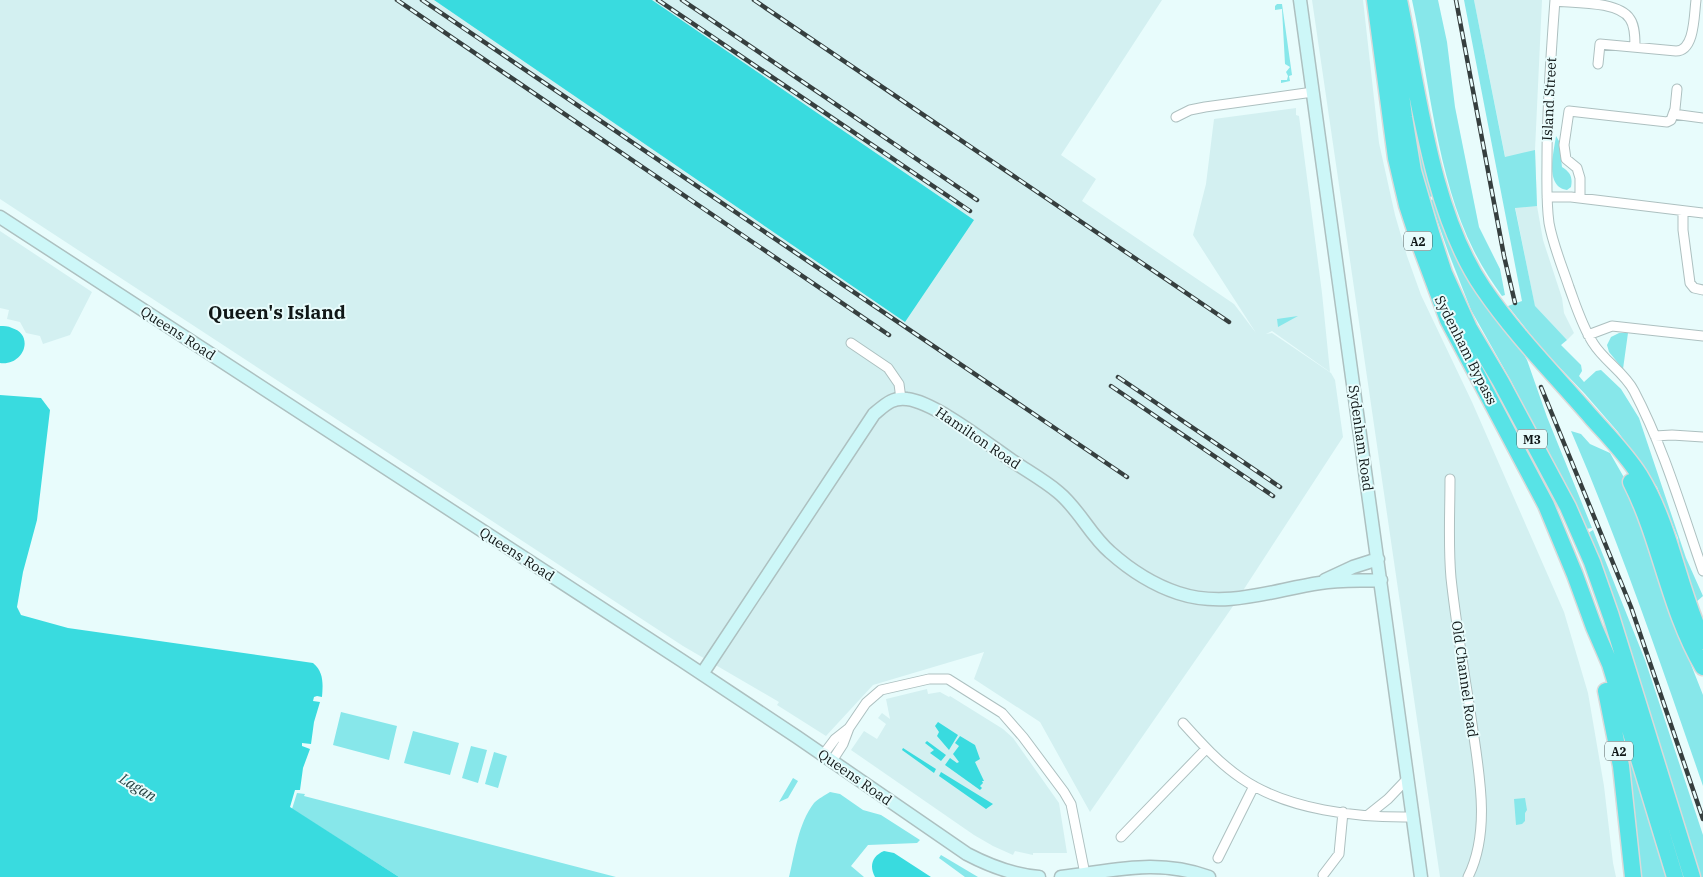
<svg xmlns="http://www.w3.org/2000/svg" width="1703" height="877" font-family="'IBM Plex Serif',serif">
	<rect width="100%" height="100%" fill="#e8fcfc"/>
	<path fill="#d3f0f1" d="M 0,0 L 1162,0 L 1061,155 L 1096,179 L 1082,201 L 1234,304 L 1256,333 L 1193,235 L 1206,184 L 1214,119 L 1296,108 L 1296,115 L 1299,116 L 1322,293 L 1330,372 L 1272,331 L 1266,334 L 1272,333 L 1331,373 L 1335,380 L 1343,437 L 1231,609 L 1090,812 L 1040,722 L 974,679 L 984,652 L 873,685 L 826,736 L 777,705 L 779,702 L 683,646 L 0,199 Z
		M 1312,0 L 1363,0 L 1379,143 L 1395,215 L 1407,256 L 1421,295 L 1472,402 L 1564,612 L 1588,693 L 1604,786 L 1613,863 L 1616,877 L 1440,877 Z
		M 1474,0 L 1542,0 L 1535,150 L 1537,206 L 1543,240 L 1562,298 L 1564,313 L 1574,333 L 1567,340 L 1535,307 Z
		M 0,231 L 92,292 L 70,335 L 43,344 L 40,336 L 26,333 L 20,322 L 7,319 L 9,310 L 0,308 Z
		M 927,689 L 928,694 L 940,692 L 949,697 L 950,696 L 1003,729 L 1013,738 L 1059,803 L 1067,853 L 1033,853 L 1033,855 L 1015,851 L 1013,855 L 993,846 L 974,835 L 851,750 L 864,731 L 877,739 L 886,724 L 878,718 L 882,713 L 890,719 L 886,699 Z"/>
	<path fill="#87e7ea" d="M 1412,0 L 1438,0 L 1447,42 L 1455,107 L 1479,227 L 1500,269 L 1505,295 L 1502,296 C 1492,282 1482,267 1474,251 C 1436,175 1430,82 1412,0 Z
		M 1464,0 L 1474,0 L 1505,157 L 1535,150 L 1537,206 L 1515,208 L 1535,306 L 1567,340 L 1561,345 L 1581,365 L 1582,371 L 1579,376 L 1584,382 L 1596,371 L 1601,370 L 1621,389 L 1639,418 L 1686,558 L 1703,596 L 1695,603 L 1681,561 L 1678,538 L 1657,487 L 1618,432 L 1585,394 L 1542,349 L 1508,306 L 1522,301 Z
		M 1277,4 L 1282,4 L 1292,75 L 1289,76 L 1290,81 L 1281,83 L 1281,80 L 1287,80 L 1288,76 L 1286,72 L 1290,67 L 1285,64 L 1282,9 L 1275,10 L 1275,6 Z
		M 1409,87 L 1435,196 L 1429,197 L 1422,174 Z
		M 1556,136 L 1559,141 L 1562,167 C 1570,172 1573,177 1571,187 L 1567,190 C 1544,187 1554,151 1556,136 Z
		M 1436,199 L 1527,360 L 1547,417 L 1592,528 L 1586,529 L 1511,381 L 1471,310 L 1449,254 L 1430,200 Z
		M 1298,316 L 1278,327 L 1277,319 Z
		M 1619,333 L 1628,333 L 1623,369 L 1609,352 L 1607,345 L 1611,337 Z
		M 1571,431 L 1581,434 L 1590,444 L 1610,453 L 1626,481 L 1675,624 L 1703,695 L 1703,786 C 1662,667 1621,547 1571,431 Z
		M 1593,530 L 1645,660 L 1703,835 L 1703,877 L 1701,877 L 1694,856 L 1610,586 L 1588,533 Z
		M 341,712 L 397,726 L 389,760 L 333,745 Z
		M 413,731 L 459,743 L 450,775 L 404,763 Z
		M 1624,737 L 1666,877 L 1642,877 L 1630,777 Z
		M 471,746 L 487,750 L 478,783 L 462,778 Z
		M 494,752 L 507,756 L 498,788 L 485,784 Z
		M 793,778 L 798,781 L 788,798 L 779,802 Z
		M 830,792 L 840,794 L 863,810 L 881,815 L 920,840 L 917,843 L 868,845 L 851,866 L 864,877 L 789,877 C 795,853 798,824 814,803 C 818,799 825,795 830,792 Z
		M 297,793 L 305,794 L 304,796 L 616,877 L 399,877 L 292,809 Z
		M 1525,798 L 1527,810 L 1525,813 L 1525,821 L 1522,824 L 1516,825 L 1514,799 Z
		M 941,855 L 978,877 L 965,877 L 939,858 Z"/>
	<path fill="#39dbdf" d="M 434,0 L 652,0 L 974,220 L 905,322 Z
		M 0,326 C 4,326 8,326 12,328 C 35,335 24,366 0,363 Z
		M 0,395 L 41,398 L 50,410 L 37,520 L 23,572 L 17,607 L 21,615 L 68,628 L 313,663 C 324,672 323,684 322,697 L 317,696 L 314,697 L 313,701 L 320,702 L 314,722 L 311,744 L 302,743 L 302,746 L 310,749 L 303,768 L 300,790 L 295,790 L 290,807 L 399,877 L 0,877 Z
		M 938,722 L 958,735 L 949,750 L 937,736 L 939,732 L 935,726 Z
		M 960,736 L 975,745 L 980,759 L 975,762 L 984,781 L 982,781 L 983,783 L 980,786 L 982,788 L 980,790 L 945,765 L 950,758 L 957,763 L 959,762 L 953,754 L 959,746 L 955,743 Z
		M 927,741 L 946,755 L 941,761 L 930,753 L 934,750 L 925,743 Z
		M 903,748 L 936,769 L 934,773 L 902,750 Z
		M 941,772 L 993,804 L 986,809 L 939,776 Z
		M 884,851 L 894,853 L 931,877 L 875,877 C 869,866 872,856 884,851 Z"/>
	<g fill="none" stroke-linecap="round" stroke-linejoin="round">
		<g stroke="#adc0c0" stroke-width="11">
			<path id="street" d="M 1555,0 C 1551,53 1547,105 1547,158 C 1547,180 1546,201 1549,223 C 1553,245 1562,266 1569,287 C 1576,306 1582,326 1593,343 C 1604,361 1624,372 1634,391 C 1664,448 1682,511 1703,571
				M 1555,1 C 1574,3 1619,1 1630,19 C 1635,26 1635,38 1635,46
				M 1598,64 L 1600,44 L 1676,51 C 1695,51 1694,14 1696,0
				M 1673,114 L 1703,118
				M 1176,117 L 1190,110 L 1205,107 L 1313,92
				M 1547,197 L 1571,197 L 1703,213
				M 1580,198 L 1580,178 L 1577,168 L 1566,159 L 1564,145 L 1569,111 L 1667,122 L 1671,120 L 1675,109 L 1677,89
				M 1683,211 L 1683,230 L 1690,283 L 1694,288 L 1703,290
				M 1588,335 L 1612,326 L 1703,336
				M 851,343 L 888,368 L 899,384 L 901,399
				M 1655,436 L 1672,435 L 1703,437
				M 1450,479 C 1450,512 1448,545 1451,578 C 1456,624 1464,671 1471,717 C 1478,768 1492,829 1468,877
				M 1183,723 C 1201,743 1219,763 1241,778 C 1287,810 1358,818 1413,817
				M 823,755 L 835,739 L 849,728 L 866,703 L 881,690 L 929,679 L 948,679 L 1002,713 L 1023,737 L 1064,792 L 1071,804 L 1085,874
				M 832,761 L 843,744 L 849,728
				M 1368,815 L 1388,799 L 1408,778
				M 1121,837 L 1206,749
				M 1218,858 L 1254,786
				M 1323,875 L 1339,854 L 1343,812"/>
		</g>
		<g stroke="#adc0c0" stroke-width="15">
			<path id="secondary" d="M 1300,0 L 1421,877
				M 0,217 L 681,660 L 797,737 L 967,854 C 990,866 1013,875 1039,877
				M 1325,580 L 1353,567 L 1378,559
				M 702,674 L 874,414 C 885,405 892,397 907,399 C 935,402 989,445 1014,462 C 1029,472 1045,481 1058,492 C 1079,509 1090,535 1110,552 C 1129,569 1154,585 1178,593 C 1226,609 1273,590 1320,583 C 1340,580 1361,581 1381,580
				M 1061,877 C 1114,871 1156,858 1209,877"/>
		</g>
		<g stroke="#d9dada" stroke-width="19">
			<path id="highway" d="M 1375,0 L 1396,158 L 1407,205 L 1420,245 L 1448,320 L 1546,505 L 1575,575 L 1594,627 L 1610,664 L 1675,877
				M 1389,0 L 1404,117 L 1413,171 L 1432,236 L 1444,273 L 1469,328 L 1501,382 L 1568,507 L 1592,562 L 1611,616 L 1692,877
				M 1399,0 C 1418,90 1431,212 1483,288 C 1515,335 1555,375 1592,418 C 1609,437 1626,454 1640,476 C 1671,527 1678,588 1703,641
				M 1631,482 C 1661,541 1669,609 1703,667
				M 1606,691 L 1621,766 L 1633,877"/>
		</g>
		<use href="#street" stroke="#fff" stroke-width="9"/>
		<use href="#secondary" stroke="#cdf7f8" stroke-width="12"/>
		<use href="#highway" stroke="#58e3e6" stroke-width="16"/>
		<g stroke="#363f3f" stroke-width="4.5">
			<path id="rail" d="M 397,0 L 889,335
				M 422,0 L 1127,477
				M 658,0 L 970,211
				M 682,0 L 977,200
				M 754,0 L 1229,322
				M 1456,0 L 1504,256 L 1515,303
				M 1118,377 L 1280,487
				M 1111,386 L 1273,496
				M 1541,387 L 1631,607 L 1703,819"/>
		</g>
		<use href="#rail" stroke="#e8fcfc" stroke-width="2.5" stroke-dasharray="8" stroke-linecap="butt"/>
	</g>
	<g text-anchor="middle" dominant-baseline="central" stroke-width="4" stroke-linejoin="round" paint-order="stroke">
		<g fill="#e8fcfc" stroke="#515c5c" stroke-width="1">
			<rect x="1404" y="231.5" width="28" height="19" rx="4"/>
			<rect x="1517" y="429.5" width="30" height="19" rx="4"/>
			<rect x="1605" y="741.5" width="28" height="19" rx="4"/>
		</g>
		<g font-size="12" font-weight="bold" fill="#101717">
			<text x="1418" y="241">A2</text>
			<text x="1532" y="439">M3</text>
			<text x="1619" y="751">A2</text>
		</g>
		<g font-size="14" fill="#101717" stroke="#e8fcfc">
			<text transform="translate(1549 99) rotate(-87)">Island Street</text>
			<text transform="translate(178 333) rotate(33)">Queens Road</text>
			<text transform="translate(1466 350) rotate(63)">Sydenham Bypass</text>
			<text transform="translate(978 438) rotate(34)">Hamilton Road</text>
			<text transform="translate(1361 438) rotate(82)">Sydenham Road</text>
			<text transform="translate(517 554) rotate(33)">Queens Road</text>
			<text transform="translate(1465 679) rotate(82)">Old Channel Road</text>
			<text transform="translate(855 777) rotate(35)">Queens Road</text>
		</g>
		<g font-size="15" font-style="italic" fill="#264040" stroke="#e8fcfc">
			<text transform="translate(138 787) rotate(31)">Lagan</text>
		</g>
		<g font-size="19" font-weight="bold" fill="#101717" stroke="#e8fcfc">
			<text x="277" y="312">Queen's Island</text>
		</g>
	</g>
</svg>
